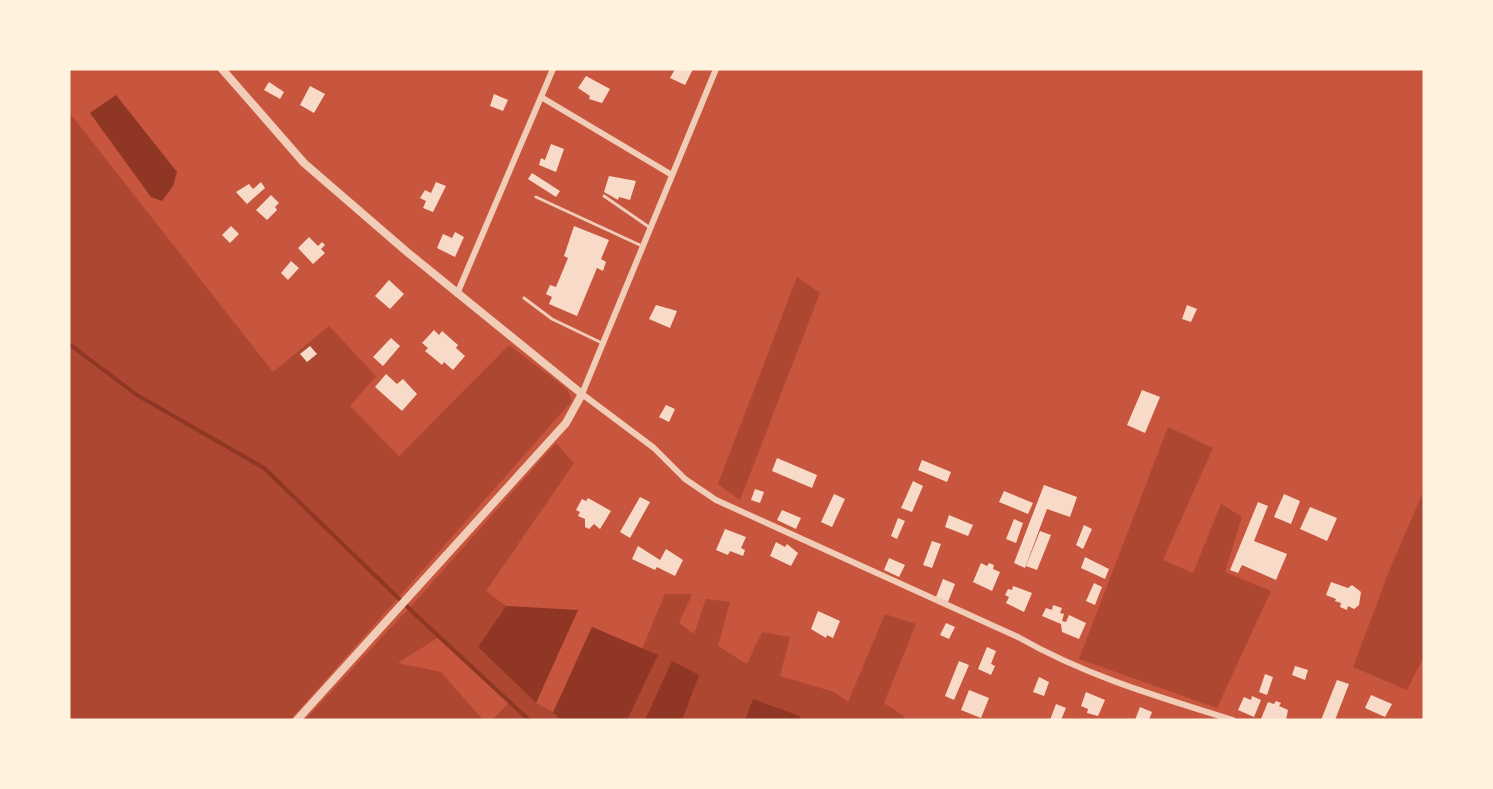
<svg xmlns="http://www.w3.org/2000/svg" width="1493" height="789" font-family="'IBM Plex Sans',sans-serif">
	<rect width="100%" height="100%" fill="#c8553d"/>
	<path fill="#ae4732" d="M 69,112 L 273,372 L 329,326 L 376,376 L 350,406 L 399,456 L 509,345 L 567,389 L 572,401 L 290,720 L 69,720 Z
		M 797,277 L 820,293 L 740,500 L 718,484 Z
		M 1168,427 L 1213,448 L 1163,560 L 1193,573 L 1221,504 L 1242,517 L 1225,572 L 1271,591 L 1217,708 L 1079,659 Z
		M 556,443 L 574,463 L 486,591 L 506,606 L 478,647 L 536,703 L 553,712 L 592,627 L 642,649 L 665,594 L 692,594 L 679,623 L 694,634 L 706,599 L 730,602 L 718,646 L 747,664 L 762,632 L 790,637 L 780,676 L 834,692 L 848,702 L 885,614 L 916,624 L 884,703 L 904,716 L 903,720 L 492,720 L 510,702 L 439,637 L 398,663 L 441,672 L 483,720 L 305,720 L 422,594 Z
		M 1424,490 L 1424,656 L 1407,690 L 1353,667 L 1389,571 Z"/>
	<path fill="#8f3625" d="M 116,95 L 177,172 L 173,186 L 162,201 L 151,197 L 90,113 Z
		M 506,606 L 578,610 L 536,703 L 478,647 Z
		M 592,627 L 658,655 L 627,720 L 561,720 L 553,713 Z
		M 672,661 L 699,675 L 682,720 L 645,720 Z
		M 753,699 L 800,716 L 799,720 L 745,720 Z"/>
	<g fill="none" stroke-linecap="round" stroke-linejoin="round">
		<path stroke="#8f3625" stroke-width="4" d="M 69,344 L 137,395 L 264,468 L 419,618 L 529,720"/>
	</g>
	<path fill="#f7dbc8" d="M 675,69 L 693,69 L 685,85 L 670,78 Z
		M 586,76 L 610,89 L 602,103 L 589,99 L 590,96 L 578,88 Z
		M 269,82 L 284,92 L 280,99 L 264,90 Z
		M 310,86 L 325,94 L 314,113 L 300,105 Z
		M 494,94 L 508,100 L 503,111 L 490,106 Z
		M 551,144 L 564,149 L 556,172 L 539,165 L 541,158 L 545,160 Z
		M 532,173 L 560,191 L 556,197 L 528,179 Z
		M 609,176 L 636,181 L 630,200 L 619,197 L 618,200 L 604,192 Z
		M 261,182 L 265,188 L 247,204 L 236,192 L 249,184 L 253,189 Z
		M 436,182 L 446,186 L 433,212 L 423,208 L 426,201 L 420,198 L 425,190 L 431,193 Z
		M 271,195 L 279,203 L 275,207 L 277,210 L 267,220 L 256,210 Z
		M 231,226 L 239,234 L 230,243 L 222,235 Z
		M 574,226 L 609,240 L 601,259 L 606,262 L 603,271 L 597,268 L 577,316 L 549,304 L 552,297 L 546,294 L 550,285 L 556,287 L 568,258 L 564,256 Z
		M 455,232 L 464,237 L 455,257 L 437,248 L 443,234 L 452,238 Z
		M 309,237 L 318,246 L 322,242 L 325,245 L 321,249 L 325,253 L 313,264 L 298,248 Z
		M 291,261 L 299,268 L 288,280 L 281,273 Z
		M 389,280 L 404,294 L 390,309 L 375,296 Z
		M 656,305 L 677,311 L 670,328 L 649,319 Z
		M 1187,305 L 1197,309 L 1191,322 L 1182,319 Z
		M 434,330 L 439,335 L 442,331 L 458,345 L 456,348 L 465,356 L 453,370 L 444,362 L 442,365 L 425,351 L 428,348 L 422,343 Z
		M 391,338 L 400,346 L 383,366 L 373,357 Z
		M 310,346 L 317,354 L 307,362 L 300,354 Z
		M 386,374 L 397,384 L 403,379 L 417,394 L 402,411 L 375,387 Z
		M 1142,390 L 1160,397 L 1145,433 L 1127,425 Z
		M 666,405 L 675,409 L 669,422 L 659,417 Z
		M 777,458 L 817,475 L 812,488 L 772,471 Z
		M 922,460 L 951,472 L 947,482 L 918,470 Z
		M 913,481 L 923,486 L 912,512 L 901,508 Z
		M 1044,485 L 1077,497 L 1070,517 L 1047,509 L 1025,568 L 1014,563 Z
		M 755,489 L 764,492 L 760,503 L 751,500 Z
		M 1004,491 L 1033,503 L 1028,514 L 999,502 Z
		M 834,494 L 845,499 L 832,527 L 821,522 Z
		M 1284,494 L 1300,501 L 1291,524 L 1274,517 Z
		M 640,497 L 650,502 L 630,538 L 620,532 Z
		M 588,498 L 611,511 L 600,529 L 594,524 L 589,529 L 585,527 L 585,519 L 578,516 L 580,512 L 576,510 L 582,499 L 586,501 Z
		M 1258,502 L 1268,506 L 1254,541 L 1287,554 L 1276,580 L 1242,565 L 1238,573 L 1230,570 Z
		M 1310,507 L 1337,518 L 1327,541 L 1300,529 Z
		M 782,510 L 801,518 L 796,529 L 777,520 Z
		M 949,515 L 973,525 L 968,536 L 945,527 Z
		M 898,518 L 905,521 L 897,539 L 891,536 Z
		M 1014,519 L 1023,523 L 1016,543 L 1006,539 Z
		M 1084,525 L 1092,529 L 1083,549 L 1076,545 Z
		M 725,529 L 746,537 L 741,548 L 745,550 L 743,556 L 730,551 L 728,555 L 716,550 Z
		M 1040,531 L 1051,535 L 1037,570 L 1026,566 Z
		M 932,541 L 941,544 L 932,568 L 923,565 Z
		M 776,542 L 785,547 L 787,544 L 798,553 L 791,566 L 770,556 Z
		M 638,546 L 660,560 L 666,549 L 683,560 L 675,576 L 657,567 L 655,570 L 632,559 Z
		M 1085,557 L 1109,569 L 1105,579 L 1081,568 Z
		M 889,558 L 905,565 L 899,577 L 884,570 Z
		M 981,563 L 987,566 L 989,563 L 994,565 L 993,569 L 1000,572 L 992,591 L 973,582 Z
		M 943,579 L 955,584 L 948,602 L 936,597 Z
		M 1331,582 L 1348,588 L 1352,585 L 1361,592 L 1359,605 L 1354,609 L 1348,606 L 1347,610 L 1340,607 L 1341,603 L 1335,601 L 1336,599 L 1326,595 Z
		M 1094,583 L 1102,587 L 1095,605 L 1086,601 Z
		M 1013,586 L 1032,593 L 1024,612 L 1006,603 L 1009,597 L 1005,595 L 1008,589 L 1012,590 Z
		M 1053,605 L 1062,608 L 1060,613 L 1064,614 L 1062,621 L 1066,622 L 1069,615 L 1086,623 L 1079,639 L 1062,632 L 1061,624 L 1042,616 L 1046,608 L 1052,610 Z
		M 818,611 L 840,621 L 833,638 L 827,635 L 826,638 L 811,629 Z
		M 946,623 L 955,627 L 949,639 L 940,635 Z
		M 987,647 L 996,651 L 991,664 L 995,666 L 991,675 L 978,669 Z
		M 959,661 L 969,665 L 954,700 L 945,696 Z
		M 1295,666 L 1308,670 L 1305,680 L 1292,675 Z
		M 1265,674 L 1273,677 L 1267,695 L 1259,692 Z
		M 1039,677 L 1049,682 L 1044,696 L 1033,692 Z
		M 1337,680 L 1349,684 L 1335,720 L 1321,720 Z
		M 969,690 L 989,698 L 981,718 L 961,710 Z
		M 1086,692 L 1105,700 L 1098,716 L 1087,713 L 1088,709 L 1081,706 Z
		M 1371,695 L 1392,704 L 1385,717 L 1365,708 Z
		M 1252,696 L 1261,700 L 1254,717 L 1238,710 L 1244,697 L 1251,700 Z
		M 1276,701 L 1281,703 L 1279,706 L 1288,710 L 1286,720 L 1261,719 L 1268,702 L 1274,704 Z
		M 1056,704 L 1066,708 L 1061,720 L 1050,720 Z
		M 1140,707 L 1152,712 L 1149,720 L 1135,720 Z"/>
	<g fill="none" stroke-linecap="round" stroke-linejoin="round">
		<path stroke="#f1ccb7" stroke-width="3" d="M 604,196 L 649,227
			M 536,197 L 642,246
			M 524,298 L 552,319 L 602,343"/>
		<path stroke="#f1ccb7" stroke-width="6" d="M 716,69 L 582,394 L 654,448 L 685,479 L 716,500 L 1018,637 C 1086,676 1159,697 1233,720
			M 541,97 L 672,175
			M 457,294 L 553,69"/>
		<path stroke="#f1ccb7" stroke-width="8" d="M 222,69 L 304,163 L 407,252 L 582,394 L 566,423 L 546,445 L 297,720"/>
	</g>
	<rect width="1493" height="789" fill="none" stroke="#fff3e0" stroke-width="141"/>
</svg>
